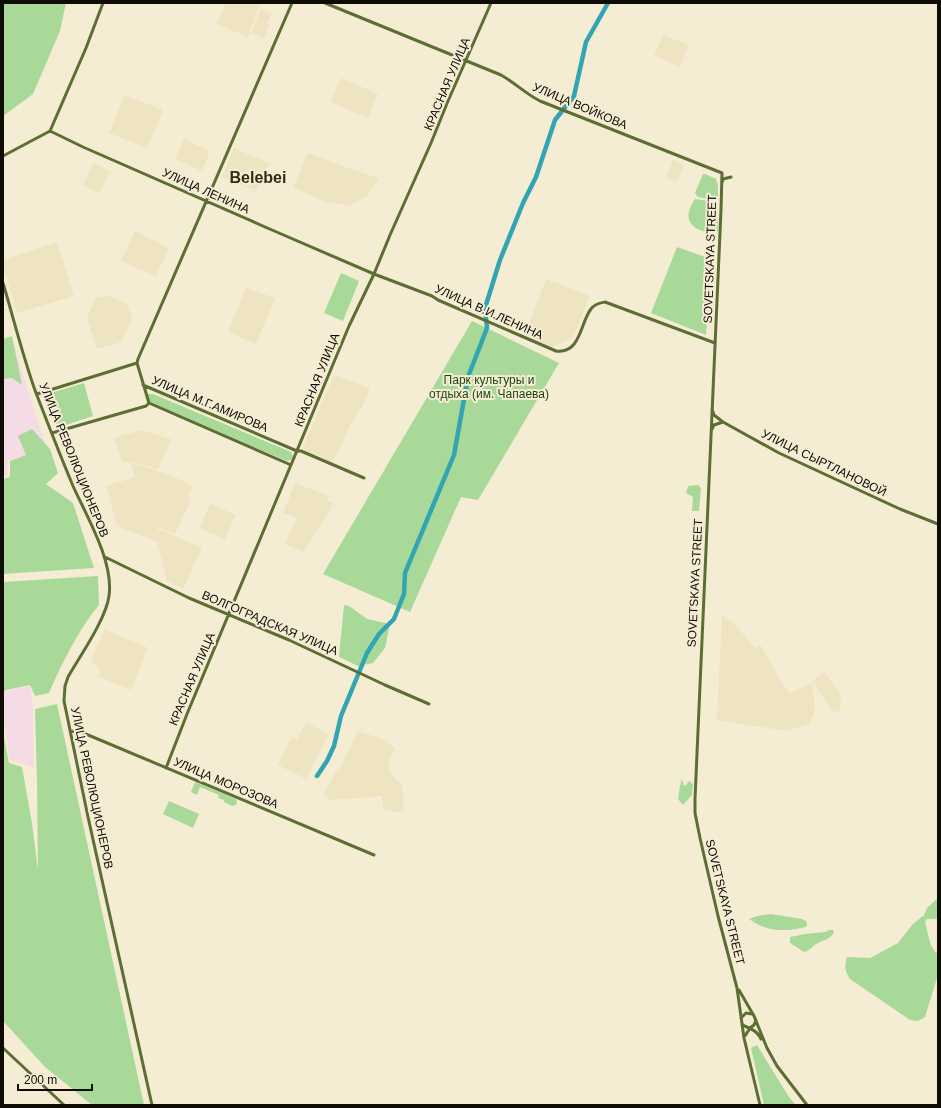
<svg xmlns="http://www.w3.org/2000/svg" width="941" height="1108" font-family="Arial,sans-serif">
	<rect width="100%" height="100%" fill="#f5edd3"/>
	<path fill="#eee4c2" d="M 226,3 L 258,3 L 260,4 L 248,37 L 217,24 Z
		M 261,9 L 272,13 L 267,24 L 270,25 L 264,38 L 251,33 Z
		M 663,35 L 689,45 L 680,67 L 654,56 Z
		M 341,78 L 378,94 L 368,118 L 330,102 Z
		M 125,95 L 163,110 L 147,148 L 109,133 Z
		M 184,139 L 210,151 L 202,171 L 175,159 Z
		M 234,148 L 269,163 L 256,191 L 222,177 Z
		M 308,153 L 348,168 L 379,178 L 366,197 L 348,206 L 331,202 L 329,204 L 293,187 Z
		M 673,160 L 684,165 L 677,182 L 666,178 Z
		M 93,163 L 110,171 L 100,193 L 83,185 Z
		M 135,231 L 169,248 L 156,276 L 121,261 Z
		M 57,242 L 74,296 L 17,313 L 3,266 L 3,260 Z
		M 546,279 L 590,296 L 573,338 L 552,347 L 525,334 Z
		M 246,288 L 275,298 L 256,344 L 228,332 Z
		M 110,296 L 127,304 L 132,318 L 122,342 L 99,348 L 96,347 L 87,317 L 96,298 Z
		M 334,375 L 370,388 L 360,412 L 358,411 L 354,421 L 352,421 L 333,462 L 302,449 Z
		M 141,430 L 171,439 L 158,470 L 146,465 L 122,461 L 114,438 Z
		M 131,463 L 147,467 L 181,480 L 192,486 L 188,498 L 191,500 L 175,534 L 158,527 L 157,537 L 159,529 L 202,548 L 183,589 L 167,581 L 157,542 L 119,527 L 116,523 L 106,486 L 135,477 Z
		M 295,483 L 329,496 L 327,500 L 332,503 L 331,506 L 332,507 L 304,552 L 285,544 L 297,518 L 283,513 Z
		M 210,504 L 236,515 L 225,539 L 200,528 Z
		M 722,615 L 732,621 L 755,648 L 761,646 L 788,692 L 791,693 L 812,683 L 815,706 L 813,715 L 810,724 L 787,731 L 717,720 Z
		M 105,629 L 148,648 L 131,690 L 99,677 L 101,672 L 97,665 L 92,663 L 91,661 Z
		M 824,672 L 841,695 L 840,712 L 832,711 L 812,681 Z
		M 306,723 L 329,734 L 306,779 L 278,765 L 292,737 L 297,739 Z
		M 358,731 L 382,739 L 395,748 L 389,761 L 390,773 L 402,785 L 404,812 L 388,811 L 385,810 L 383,806 L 382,796 L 331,800 L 323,795 L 337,770 L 339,769 Z"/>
	<path fill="#f5dbe3" d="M 11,338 L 47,449 L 7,461 L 8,475 L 3,476 L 3,340 Z
		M 30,686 L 33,707 L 34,768 L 10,760 L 3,717 L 3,694 L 5,691 Z"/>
	<path fill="#a9d999" d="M 3,3 L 66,3 L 60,31 L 33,94 L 3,116 Z
		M 703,174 L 705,174 L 716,179 L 718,186 L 718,198 L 715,201 L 698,197 L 695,193 Z
		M 695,199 L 708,201 L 717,207 L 718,231 L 716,233 C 693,232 680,221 695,199 Z
		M 677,247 L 711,259 L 706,335 L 651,313 Z
		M 341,273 L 359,281 L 343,321 L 324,313 Z
		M 472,321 L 559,363 L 478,500 L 461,497 L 410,612 L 323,574 Z
		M 12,336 L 22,385 L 12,378 L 3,379 L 3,339 Z
		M 84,383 L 93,416 L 57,428 L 44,395 Z
		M 148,394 L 153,394 L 291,452 L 293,456 L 291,460 L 287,461 L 149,402 L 147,397 Z
		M 32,429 L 50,449 L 58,473 L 46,484 L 73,503 L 94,568 L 3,574 L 3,479 L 10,477 L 10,461 L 26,455 L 18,436 Z
		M 698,485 L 701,488 L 699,511 L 692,511 L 693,497 L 686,493 L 688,486 Z
		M 98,576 L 99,605 C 79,629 61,665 49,693 L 35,696 L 30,685 L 6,690 L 3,692 L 3,582 Z
		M 344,605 L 349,606 L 367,619 L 390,624 L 385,648 L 373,663 L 358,666 L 339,657 Z
		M 57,704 L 144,1105 L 92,1105 L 45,1067 L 3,1021 L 3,731 L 9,763 L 22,767 L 32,823 L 38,870 L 37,780 L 35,709 Z
		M 682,779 L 684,786 L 686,785 L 689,781 L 693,784 L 692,795 L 683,805 L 678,799 L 680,786 Z
		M 195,782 L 236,799 L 237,801 L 236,805 L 232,806 L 224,802 L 224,800 L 218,798 L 219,795 L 200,787 L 197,795 L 191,792 Z
		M 169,801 L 199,814 L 193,828 L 163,814 Z
		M 938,898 L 938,919 L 927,919 L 925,922 C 928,932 929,948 938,954 L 938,975 L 925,1017 L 918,1021 L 910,1020 L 850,979 C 845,971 844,966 847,957 L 870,958 L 898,943 L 912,925 L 924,915 L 927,908 Z
		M 771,914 L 802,919 L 806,921 L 807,925 L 806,927 C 785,932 767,932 749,919 L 757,916 Z
		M 829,930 L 833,930 L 834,933 C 828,940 826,939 818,943 C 813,945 810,951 804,952 L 790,943 L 790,937 L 805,934 L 825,932 Z
		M 757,1045 L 789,1097 L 796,1105 L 764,1105 L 751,1048 Z"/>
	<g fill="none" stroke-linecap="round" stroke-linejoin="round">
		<path stroke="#31a5b1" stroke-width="4.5" d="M 317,776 L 327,761 L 334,746 L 341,716 L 367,653 L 379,634 L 394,619 L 404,594 L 405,573 L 454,455 L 468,377 L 487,328 L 485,308 L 500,260 L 523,203 L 536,177 L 555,120 L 574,96 L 586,42 L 608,3"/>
		<path stroke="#5c6e34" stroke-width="3" d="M 325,3 L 501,75 C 515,83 526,94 540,101 L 722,173 L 721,210 L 695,799 L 695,813 L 700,838 L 718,916 L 737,988 L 744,1038 L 760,1105
			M 50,131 L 83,147 L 272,230 L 374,274 L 432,296 L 438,300 L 556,351 C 581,354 580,323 591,309 C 594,304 600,303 605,302 L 715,343
			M 50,131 L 86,48 L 103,3
			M 3,156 L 50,131
			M 722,183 L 723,179 L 731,177
			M 3,283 C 14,320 23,357 36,393 C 48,424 60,455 73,486 C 87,517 114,562 109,596 C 106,619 80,656 68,677 L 65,686 L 64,701 L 88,817 L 152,1105
			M 143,385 L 297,451 L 301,451 L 364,478
			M 37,394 L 137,363
			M 149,403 L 137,363 L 138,359 L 292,3
			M 149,403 L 291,465
			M 712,409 L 714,415 L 723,422 L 779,453 L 900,509 L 938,524
			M 712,429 L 714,425 L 723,422
			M 52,433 L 146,406 L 149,403
			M 105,557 L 189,598 L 289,640 L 385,685 L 429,704
			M 70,731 L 81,732 L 374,855
			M 166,768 L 187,714 L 349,326 L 374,274 L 390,235 L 431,143 L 448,101 L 491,3
			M 739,990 L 754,1016 L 767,1048 L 777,1066 L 807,1105
			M 741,1018 L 746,1013 L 752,1014
			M 742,1024 C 745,1027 748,1027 751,1029 C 756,1031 759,1035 761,1039
			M 745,1036 L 750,1028 L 754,1025 L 756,1020
			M 3,1048 L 64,1105"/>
	</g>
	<g text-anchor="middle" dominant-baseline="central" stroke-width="4" stroke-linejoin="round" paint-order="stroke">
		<g font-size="12" fill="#0e0c04" stroke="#f5edd3">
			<text transform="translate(447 84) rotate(-67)">КРАСНАЯ УЛИЦА</text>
			<text transform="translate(580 106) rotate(23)">УЛИЦА ВОЙКОВА</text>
			<text transform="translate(206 191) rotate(24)">УЛИЦА ЛЕНИНА</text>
			<text transform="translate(710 259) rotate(-88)">SOVETSKAYA STREET</text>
			<text transform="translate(489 312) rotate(24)">УЛИЦА В.И.ЛЕНИНА</text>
			<text transform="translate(317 380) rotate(-68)">КРАСНАЯ УЛИЦА</text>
			<text transform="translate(210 404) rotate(23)">УЛИЦА М.Г.АМИРОВА</text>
			<text transform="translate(74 460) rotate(68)">УЛИЦА РЕВОЛЮЦИОНЕРОВ</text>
			<text transform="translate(824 463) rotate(26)">УЛИЦА СЫРТЛАНОВОЙ</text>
			<text transform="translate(695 583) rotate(-87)">SOVETSKAYA STREET</text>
			<text transform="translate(270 623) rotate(23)">ВОЛГОГРАДСКАЯ УЛИЦА</text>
			<text transform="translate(192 679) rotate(-67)">КРАСНАЯ УЛИЦА</text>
			<text transform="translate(226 783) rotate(23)">УЛИЦА МОРОЗОВА</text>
			<text transform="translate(92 788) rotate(78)">УЛИЦА РЕВОЛЮЦИОНЕРОВ</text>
			<text transform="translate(725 902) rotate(76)">SOVETSKAYA STREET</text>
		</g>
		<g font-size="12" fill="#1f450e" stroke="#f5edd3">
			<text x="489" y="380">Парк культуры и<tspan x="489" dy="14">отдыха (им. Чапаева)</tspan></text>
		</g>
		<g font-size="16" font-weight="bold" fill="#322c17" stroke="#f5edd3">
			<text x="258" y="177">Belebei</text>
		</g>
	</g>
	<rect width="941" height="1108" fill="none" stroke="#0e0c04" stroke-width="8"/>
	<path d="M18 1084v6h74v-6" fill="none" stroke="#0e0c04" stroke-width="2"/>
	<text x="24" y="1084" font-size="12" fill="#0e0c04" stroke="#f5edd3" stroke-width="3" paint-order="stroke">200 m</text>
</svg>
